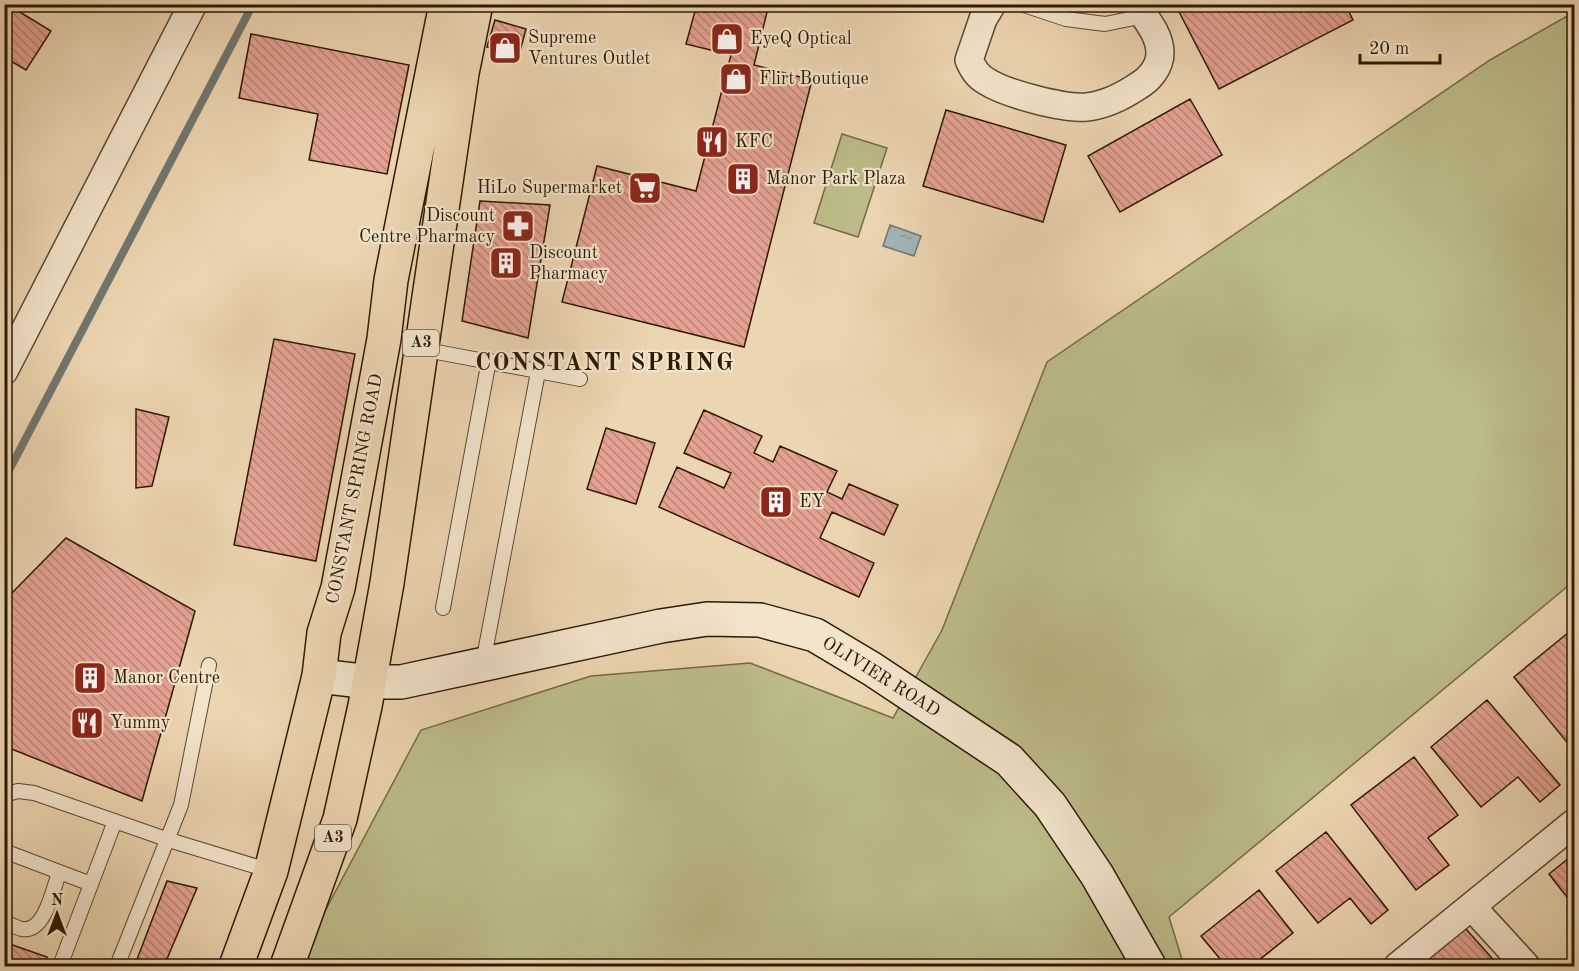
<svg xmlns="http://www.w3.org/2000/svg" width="1579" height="971" font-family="'Old Standard TT',serif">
	<defs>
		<pattern id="water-ripples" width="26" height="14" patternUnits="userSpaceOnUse" patternTransform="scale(1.5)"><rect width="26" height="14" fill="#a0b5b9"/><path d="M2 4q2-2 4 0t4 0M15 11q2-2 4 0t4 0" fill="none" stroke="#8a9b9d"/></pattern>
		<pattern id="building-back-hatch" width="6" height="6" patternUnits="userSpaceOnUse" patternTransform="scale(1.5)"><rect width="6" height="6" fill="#e5a293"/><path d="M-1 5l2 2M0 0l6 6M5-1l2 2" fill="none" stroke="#ba8376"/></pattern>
	</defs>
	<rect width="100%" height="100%" fill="#ecd5b1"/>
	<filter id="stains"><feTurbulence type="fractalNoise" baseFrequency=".00333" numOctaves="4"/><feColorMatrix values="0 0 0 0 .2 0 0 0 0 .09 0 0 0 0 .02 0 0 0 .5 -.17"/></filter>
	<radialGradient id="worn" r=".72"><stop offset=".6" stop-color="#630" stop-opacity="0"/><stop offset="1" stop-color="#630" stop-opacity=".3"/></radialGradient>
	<path fill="#bcbc89" stroke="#746b46" stroke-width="1.5" d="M 1574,12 L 1574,581 L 1169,917 L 1184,966 L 296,966 L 421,730 L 591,676 L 750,663 L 893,718 L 942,630 L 1047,362 L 1490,60 Z
		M 842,134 L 887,148 L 858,237 L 814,223 Z"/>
	<path fill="url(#water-ripples)" stroke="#717770" stroke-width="1.5" d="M 890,225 L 921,236 L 914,256 L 883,246 Z"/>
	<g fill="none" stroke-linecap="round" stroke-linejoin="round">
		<path stroke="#717770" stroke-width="8" d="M 4,480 L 253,4"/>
	</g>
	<path fill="url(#building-back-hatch)" stroke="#2b1a02" stroke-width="1.5" d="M 697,4 L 769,4 L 754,65 L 812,80 L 744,347 L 562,302 L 597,166 L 696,191 L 731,55 L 686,44 Z
		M 1175,4 L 1345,4 L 1353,20 L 1219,89 Z
		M 10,6 L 51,31 L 26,70 L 4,57 L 4,15 Z
		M 495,20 L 526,29 L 519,55 L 487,47 Z
		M 251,34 L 409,65 L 387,174 L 309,160 L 318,114 L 239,98 Z
		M 1190,99 L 1222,155 L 1120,212 L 1088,156 Z
		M 946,110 L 1066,145 L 1043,222 L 923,186 Z
		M 480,201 L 550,205 L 528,338 L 462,321 Z
		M 274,339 L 355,354 L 316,561 L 234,545 Z
		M 136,409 L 169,417 L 152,486 L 136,488 Z
		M 704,410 L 762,436 L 754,453 L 773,462 L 780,446 L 837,471 L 827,492 L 842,499 L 849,484 L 898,505 L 884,535 L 832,512 L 820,538 L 874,563 L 859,597 L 659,507 L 677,467 L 724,488 L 731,473 L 684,453 Z
		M 606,428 L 655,443 L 636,504 L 587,489 Z
		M 66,538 L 195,611 L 142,801 L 4,746 L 4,601 Z
		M 1574,628 L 1574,751 L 1514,677 Z
		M 1487,700 L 1560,785 L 1540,802 L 1518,777 L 1481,807 L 1431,747 Z
		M 1414,757 L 1458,815 L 1428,838 L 1449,865 L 1416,890 L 1351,805 Z
		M 1326,832 L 1388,910 L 1371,924 L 1350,898 L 1318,923 L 1276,871 Z
		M 1574,854 L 1574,906 L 1549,874 Z
		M 167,881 L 197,888 L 164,966 L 147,966 L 136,962 Z
		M 1259,890 L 1293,933 L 1254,964 L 1255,966 L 1226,966 L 1201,936 Z
		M 1465,928 L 1499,966 L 1416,966 Z
		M 4,942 L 47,957 L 44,966 L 4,966 Z"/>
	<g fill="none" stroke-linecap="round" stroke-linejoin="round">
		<g stroke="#5b492e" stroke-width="16">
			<path id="service" d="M 1021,4 L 1066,19 L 1105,24 L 1144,16
				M 421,349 L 580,379
				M 443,608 L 489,360
				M 483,663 L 538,372
				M 4,795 L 18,791 L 34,793 L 169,840 L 271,871
				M 4,851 L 91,884
				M 4,922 C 10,924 17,928 22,929 C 45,933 53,889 59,873
				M 60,966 L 115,821
				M 117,966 L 181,805 L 209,665"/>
		</g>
		<g stroke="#5b492e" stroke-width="30">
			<path id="minor" d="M 992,4 L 983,19 L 969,60 C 973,69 977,76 986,81 C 1006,94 1064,109 1087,107 C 1106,105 1123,96 1138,86 C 1149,80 1160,67 1160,53 C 1160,35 1146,19 1136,4
				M 4,371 L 193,4
				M 1472,907 L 1526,966
				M 1398,966 L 1574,823"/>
		</g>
		<g stroke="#2b1a02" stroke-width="36">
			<path id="secondary" d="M 319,676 L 370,682 L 401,682 L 661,626 L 707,619 L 760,620 L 815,635 L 872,669 L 1009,760 L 1050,805 L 1097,875 L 1149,966"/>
		</g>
		<g stroke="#2b1a02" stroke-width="36">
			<path id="primary" d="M 236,966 L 271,871 L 319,676 L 324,633 L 338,588 L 384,339 L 391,280 L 446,4
				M 287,966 L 340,819 L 365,706 L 387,583 L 462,73 L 476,4"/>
		</g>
		<use href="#service" stroke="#f3e4cc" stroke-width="14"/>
		<use href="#minor" stroke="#f3e4cc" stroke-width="27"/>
		<use href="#secondary" stroke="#f3e4cc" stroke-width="33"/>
		<use href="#primary" stroke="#ecd5b1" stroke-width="33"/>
	</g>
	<defs>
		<g id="shop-square" transform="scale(1.725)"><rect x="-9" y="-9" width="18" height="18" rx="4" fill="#8f2418" stroke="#f3e4cc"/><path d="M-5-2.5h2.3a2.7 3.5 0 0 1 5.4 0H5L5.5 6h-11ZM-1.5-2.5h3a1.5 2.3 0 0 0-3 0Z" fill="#fff"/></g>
		<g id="restaurant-square" transform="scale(1.725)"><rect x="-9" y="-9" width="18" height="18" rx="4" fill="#8f2418" stroke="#f3e4cc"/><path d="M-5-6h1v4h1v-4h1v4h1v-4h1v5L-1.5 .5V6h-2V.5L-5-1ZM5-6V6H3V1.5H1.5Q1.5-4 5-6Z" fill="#fff"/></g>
		<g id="building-square" transform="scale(1.725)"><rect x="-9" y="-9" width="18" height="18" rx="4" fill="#8f2418" stroke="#f3e4cc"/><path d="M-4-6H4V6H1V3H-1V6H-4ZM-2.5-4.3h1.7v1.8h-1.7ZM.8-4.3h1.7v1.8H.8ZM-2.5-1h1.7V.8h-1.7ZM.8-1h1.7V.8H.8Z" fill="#fff"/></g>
		<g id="supermarket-square" transform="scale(1.725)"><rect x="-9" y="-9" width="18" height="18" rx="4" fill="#8f2418" stroke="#f3e4cc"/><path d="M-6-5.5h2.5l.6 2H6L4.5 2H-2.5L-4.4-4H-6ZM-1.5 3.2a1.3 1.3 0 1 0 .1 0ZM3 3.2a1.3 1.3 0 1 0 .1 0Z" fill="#fff"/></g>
		<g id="pharmacy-square" transform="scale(1.725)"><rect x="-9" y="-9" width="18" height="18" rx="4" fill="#8f2418" stroke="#f3e4cc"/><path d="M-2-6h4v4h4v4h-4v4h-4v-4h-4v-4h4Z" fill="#fff"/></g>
	</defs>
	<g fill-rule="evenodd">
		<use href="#shop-square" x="727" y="39"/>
		<use href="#shop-square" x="505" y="48"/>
		<use href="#shop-square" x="736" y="79"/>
		<use href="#restaurant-square" x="712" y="142"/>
		<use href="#building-square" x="743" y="179"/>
		<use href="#supermarket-square" x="645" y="188"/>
		<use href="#pharmacy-square" x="518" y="226"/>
		<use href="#building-square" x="506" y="263"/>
		<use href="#building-square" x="776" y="502"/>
		<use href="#building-square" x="90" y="678"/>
		<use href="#restaurant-square" x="87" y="723"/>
	</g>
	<g text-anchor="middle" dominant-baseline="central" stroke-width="4.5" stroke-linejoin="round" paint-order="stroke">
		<g fill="#f3e4cc" stroke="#67573f" stroke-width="1.5">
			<rect x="403" y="330" width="36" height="26" rx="4.5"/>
			<rect x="315" y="825" width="36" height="26" rx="4.5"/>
		</g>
		<g font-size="16" font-weight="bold" fill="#2b1a02">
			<text x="421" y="343">A3</text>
			<text x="333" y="838">A3</text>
		</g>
		<g font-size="18" fill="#2b1a02" stroke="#f3e4cc" text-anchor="start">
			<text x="528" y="38">Supreme<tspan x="528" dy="21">Ventures Outlet</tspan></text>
			<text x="750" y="39">EyeQ Optical</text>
			<text x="759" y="79">Flirt Boutique</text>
			<text x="735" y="142">KFC</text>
			<text x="766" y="179">Manor Park Plaza</text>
			<text x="622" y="188" text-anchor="end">HiLo Supermarket</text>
			<text x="495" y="216" text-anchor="end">Discount<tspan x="495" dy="21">Centre Pharmacy</tspan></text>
			<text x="529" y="253">Discount<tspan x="529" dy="21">Pharmacy</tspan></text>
			<text x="799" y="502">EY</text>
			<text x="113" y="678">Manor Centre</text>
			<text x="110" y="723">Yummy</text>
		</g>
		<g font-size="18" fill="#2b1a02" stroke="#f3e4cc">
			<text transform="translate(355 489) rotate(-79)">CONSTANT SPRING ROAD</text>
			<text transform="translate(881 677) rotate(32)">OLIVIER ROAD</text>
		</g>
		<g font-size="24" font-weight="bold" letter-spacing="1.5" fill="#2b1a02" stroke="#f3e4cc">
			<text x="605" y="364">CONSTANT SPRING</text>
		</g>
	</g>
	<rect width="1579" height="971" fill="none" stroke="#ecd5b1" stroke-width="24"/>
	<rect x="6" y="6" width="1567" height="959" fill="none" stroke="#2b1a02" stroke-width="3"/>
	<rect x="12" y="12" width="1555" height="947" fill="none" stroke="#2b1a02" stroke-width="1.5"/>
	<g transform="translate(57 914)" stroke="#f3e4cc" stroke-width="4.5" paint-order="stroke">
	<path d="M0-4.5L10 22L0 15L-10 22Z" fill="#2b1a02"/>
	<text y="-9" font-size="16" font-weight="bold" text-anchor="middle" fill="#2b1a02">N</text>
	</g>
	<path d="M1360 54v9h80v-9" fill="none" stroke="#2b1a02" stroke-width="3"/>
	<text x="1369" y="54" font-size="18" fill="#2b1a02" stroke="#f3e4cc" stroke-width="4.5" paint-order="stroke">20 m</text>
	<rect width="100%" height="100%" filter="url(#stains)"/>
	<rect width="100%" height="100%" fill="url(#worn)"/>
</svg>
